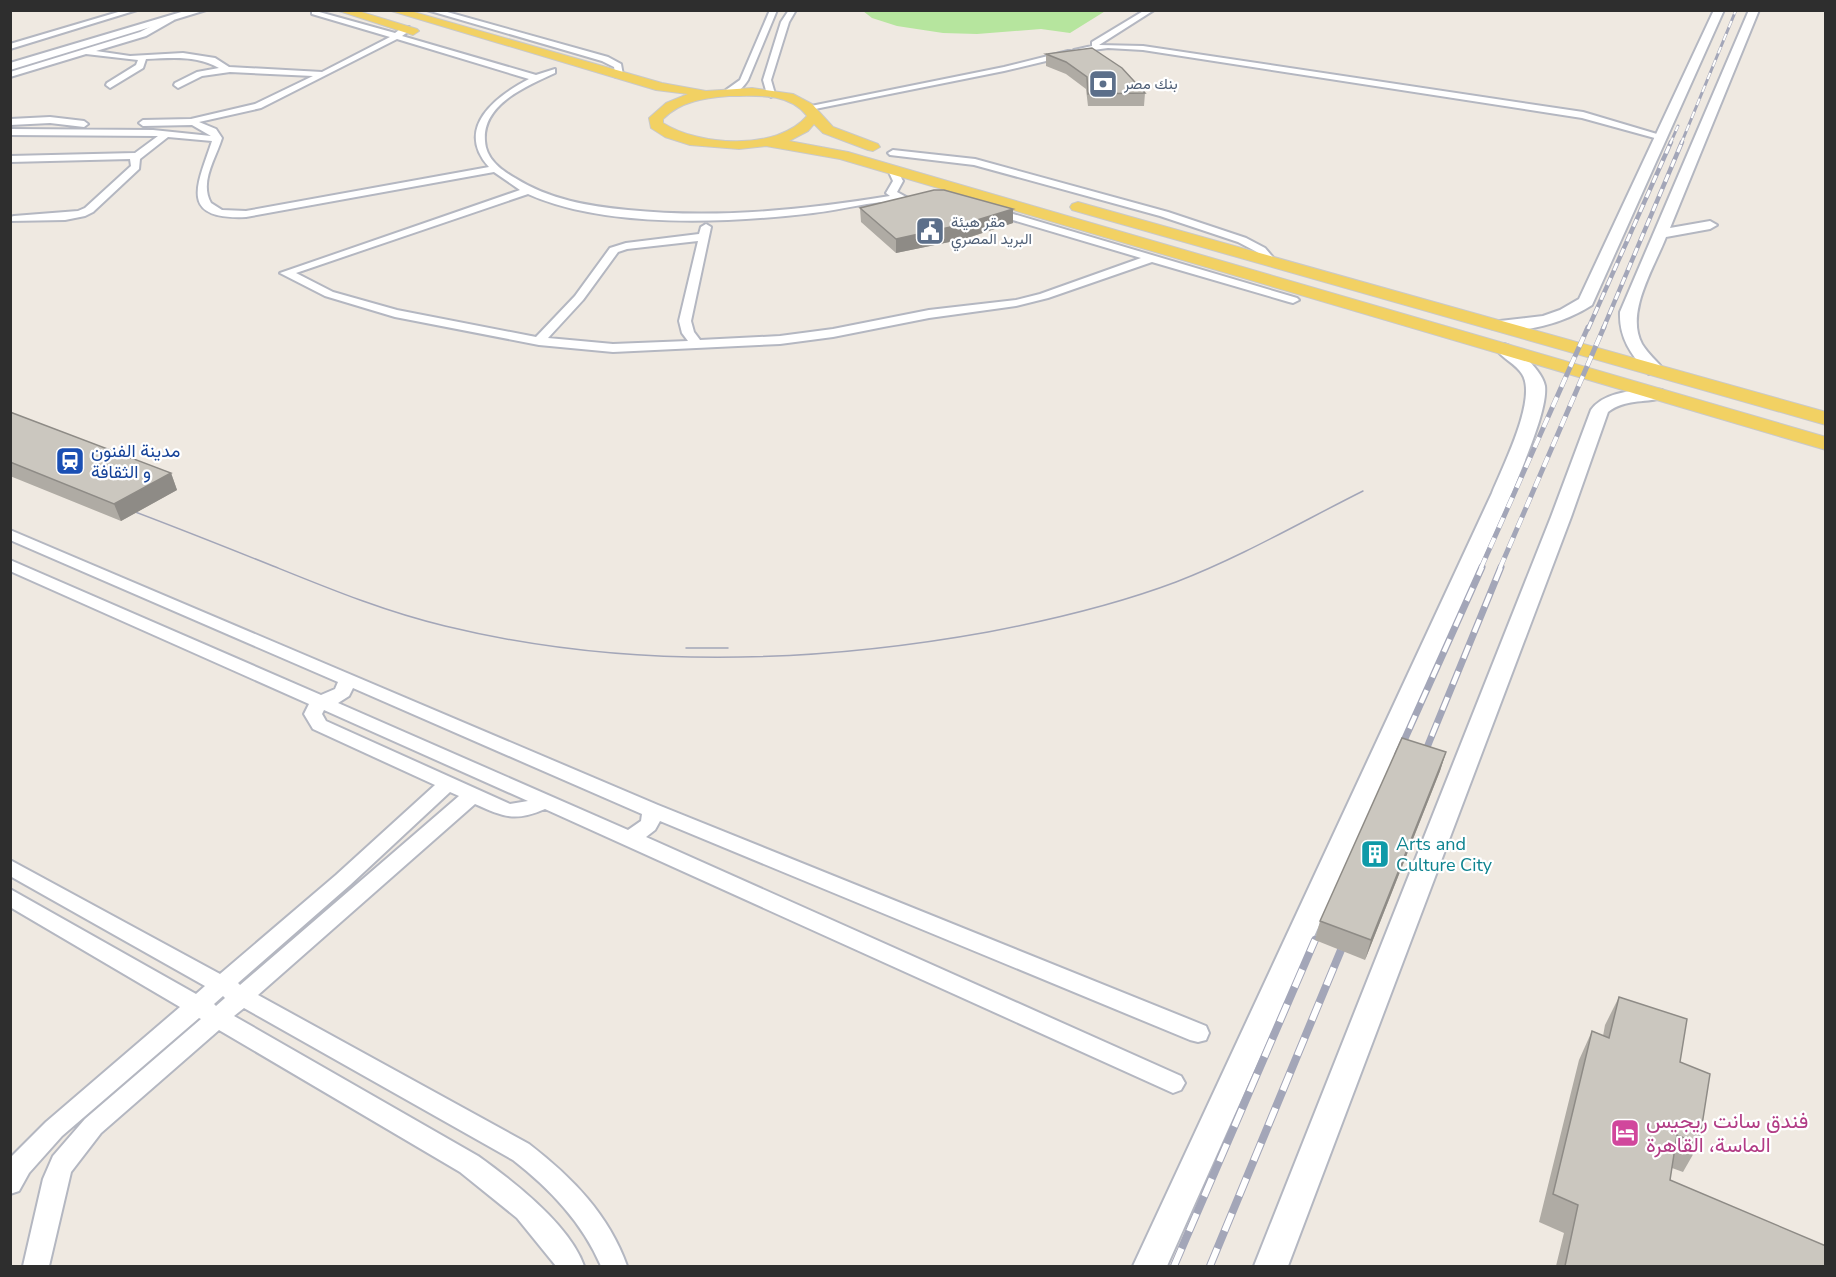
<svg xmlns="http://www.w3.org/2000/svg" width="1836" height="1277" font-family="'Nunito Sans',Vazirmatn,sans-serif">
	<rect width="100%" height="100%" fill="#efe9e1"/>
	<path fill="#b6e59e" d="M 1107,10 L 1070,33 L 1041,29 L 977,34 L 943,33 L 897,26 L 872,18 L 863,11 Z"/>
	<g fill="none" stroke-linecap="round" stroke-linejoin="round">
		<g stroke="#b4b7c1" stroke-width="4">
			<path id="street" d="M 125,10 L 137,10 L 10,49 L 10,44 Z
				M 312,10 L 395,33 L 403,27 L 409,27 L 409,31 L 402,36 L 536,75 L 555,69 L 555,73 C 527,86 482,104 485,141 C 486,159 501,170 515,178 C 550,200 588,206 628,210 C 716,219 803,210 890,196 L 886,193 L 893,181 L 888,170 L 893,167 L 896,168 L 903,181 L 897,192 L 908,198 L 903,201 C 875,200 841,210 813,213 C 729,223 606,229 528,194 L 296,273 L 333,292 L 397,310 L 536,337 L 575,296 L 610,248 L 626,243 L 699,234 L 701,227 L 706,224 L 711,227 L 691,321 L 694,332 L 700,340 L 780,336 L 833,329 L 929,310 L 1016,300 L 1040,294 L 1141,258 L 989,213 L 989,209 L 993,208 L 1297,298 L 1299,300 L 1293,303 L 1289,302 L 1152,262 L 1048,298 L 1016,306 L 929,318 L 833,337 L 780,344 L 613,352 L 539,345 L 395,317 L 325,296 L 280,273 L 520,190 L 494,172 L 246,217 C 177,220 198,184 212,141 L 168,137 L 140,159 L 139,169 L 93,212 L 85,216 L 65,220 L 10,221 L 10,217 L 14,216 L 78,211 L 85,208 L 131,166 L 130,159 L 10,162 L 10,156 L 135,153 L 158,136 L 10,135 L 10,129 L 153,130 L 211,136 L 192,125 L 143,126 L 139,123 L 143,120 L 191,119 L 255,104 L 313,76 L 230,72 L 202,76 L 178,88 L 174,85 L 175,83 L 197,72 L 219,68 C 196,55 172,58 146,59 L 143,68 L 110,88 L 106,85 L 107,83 L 136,65 L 138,60 L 86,54 L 10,77 L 10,72 L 140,32 L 171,16 L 174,20 L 146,36 L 96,51 L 130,56 L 183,53 L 215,58 L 229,67 L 322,72 L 390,37 L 312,14 ZM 397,39 L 529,79 C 496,96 454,128 489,167 L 246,211 L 222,210 L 211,203 C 199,182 216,158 222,138 L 216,129 L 199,122 L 261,108 ZM 698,241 L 679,321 L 682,333 L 688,341 L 613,344 L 548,338 L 583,300 L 618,252 L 627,249 Z
				M 427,10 L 440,10 L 608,57 L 621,64 L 623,75 L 616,77 L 614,67 L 602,61 Z
				M 770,10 L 777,10 L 748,80 C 743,88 736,95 726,94 L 726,90 L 740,80 Z
				M 789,10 L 796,10 L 789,22 L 771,80 L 775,94 L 771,97 L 767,94 L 763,80 L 781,22 Z
				M 1145,10 L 1154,10 L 1099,45 L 1143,46 L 1583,112 L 1667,137 L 1662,140 L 1582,118 L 1143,50 L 1108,48 L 1078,52 L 1074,50 L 1092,46 L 1092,42 Z
				M 1068,51 L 1071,51 L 1071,55 L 1004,71 L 810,110 L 806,107 L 1004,67 Z
				M 50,117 L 84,121 L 88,124 L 84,127 L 50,123 L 10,125 L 10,119 Z
				M 893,150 L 975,159 L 1168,212 L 1246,238 L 1265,248 L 1277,262 L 1272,265 L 1268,264 L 1257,252 L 1238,242 L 1160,216 L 974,165 L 890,155 L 888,153 Z
				M 10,530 L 658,805 L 1206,1026 L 1209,1033 L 1206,1040 L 1198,1042 L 1190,1040 L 660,821 L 655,830 L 646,837 L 1181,1076 L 1185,1083 L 1181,1090 L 1173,1093 L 545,809 C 515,822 504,817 475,804 L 258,995 L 529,1144 C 572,1177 609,1215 627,1266 L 601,1266 C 582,1222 550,1189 513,1160 L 244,1008 L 234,1016 L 478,1156 C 513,1181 570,1225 584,1266 L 556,1266 L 517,1218 L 460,1172 L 219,1030 L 101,1133 L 71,1172 L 49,1266 L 23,1266 L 43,1179 L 53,1156 L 85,1119 L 201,1019 L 199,1018 L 62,1136 L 29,1173 L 19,1191 L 10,1194 L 11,1157 L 46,1122 L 180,1007 L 10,907 L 10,889 L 196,994 L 205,986 L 10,876 L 10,860 L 220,974 L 336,875 L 435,785 L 313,729 L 304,714 L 309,704 L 10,571 L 10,560 L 321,695 L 335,689 L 338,682 L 10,540 ZM 353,688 L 642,814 L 641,821 L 628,830 L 338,703 L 349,696 ZM 324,710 L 528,801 L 510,804 L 326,721 L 322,714 ZM 450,792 L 459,796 L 240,985 L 238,983 L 350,885 ZM 223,996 L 225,998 L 216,1006 L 214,1004 Z"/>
		</g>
		<g stroke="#b4b7c1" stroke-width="4">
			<path id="secondary" d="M 188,10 L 206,10 L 10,70 L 10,63 Z
				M 1714,10 L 1724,10 L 1592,305 C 1566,322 1521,336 1491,328 L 1489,325 L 1491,322 L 1543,316 L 1560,310 L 1579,299 Z
				M 1749,10 L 1759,10 L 1670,228 L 1710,221 L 1717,225 L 1710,229 L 1666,237 C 1654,268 1625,313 1642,344 C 1648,354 1657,361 1664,370 L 1661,374 L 1649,374 C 1631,355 1619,338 1620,312 Z
				M 1504,344 C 1513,346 1520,353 1527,359 C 1534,366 1543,376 1545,386 C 1548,410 1521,469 1512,493 L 1167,1266 L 1133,1266 L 1492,493 C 1502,468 1538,398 1522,374 C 1516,364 1503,359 1496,349 Z
				M 1649,389 L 1662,390 L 1665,394 L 1662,398 C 1643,403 1625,399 1608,412 L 1571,517 L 1288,1266 L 1254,1266 L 1551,517 L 1591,410 C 1603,393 1629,391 1649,389 Z"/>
		</g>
		<g stroke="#c9c9c9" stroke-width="2">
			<path id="primary" d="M 336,10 L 355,10 L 417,29 L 419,31 L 413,35 Z
				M 388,10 L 407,10 L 662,83 L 706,91 L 752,88 L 793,94 L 812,104 L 833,127 L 878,144 L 880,147 L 873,151 L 868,150 L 823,133 L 814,124 L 808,131 L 789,141 L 848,152 L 1826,437 L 1826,450 L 840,159 L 766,146 L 739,149 L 690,145 L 665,137 L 651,128 L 649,118 L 666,103 L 688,94 L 656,90 ZM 729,96 C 755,96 789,92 807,116 C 777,151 699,146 663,123 L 663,119 C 681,101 705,98 729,96 Z
				M 1078,202 L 1826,412 L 1826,425 L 1072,210 L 1070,207 L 1072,204 Z"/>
		</g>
		<use href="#street" fill="#fff" fill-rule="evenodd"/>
		<use href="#secondary" fill="#fff" fill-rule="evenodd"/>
		<use href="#primary" fill="#f2d163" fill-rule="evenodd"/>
		<path stroke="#a3a6b8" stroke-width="1.5" d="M 122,507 C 173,526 223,546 273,566 C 330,589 386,612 445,626 C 622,669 810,664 988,632 C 1051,620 1115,605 1176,582 C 1241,557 1301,522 1363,491
			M 686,648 L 728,648"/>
		<g stroke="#a3a6b8" stroke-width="3">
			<path id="rail-far4" d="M 1670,144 L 1678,126
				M 1681,144 L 1736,10"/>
		</g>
		<g stroke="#a3a6b8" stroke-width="4.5">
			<path id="rail-far3" d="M 1588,329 L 1671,142
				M 1603,329 L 1682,142"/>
		</g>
		<g stroke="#a3a6b8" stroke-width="5">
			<path id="rail-far2" d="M 1481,568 L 1588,327
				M 1500,568 L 1604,327"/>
		</g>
		<g stroke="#a3a6b8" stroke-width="7">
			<path id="rail-far1" d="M 1398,754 L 1482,567
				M 1421,762 L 1501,567"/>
		</g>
		<g stroke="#a3a6b8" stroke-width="8">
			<path id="rail" d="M 1174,1266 L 1315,940
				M 1210,1266 L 1341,950"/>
		</g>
		<use href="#rail-far4" stroke="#fff" stroke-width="2" stroke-dasharray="7" stroke-linecap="butt"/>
		<use href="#rail-far3" stroke="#fff" stroke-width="3" stroke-dasharray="8" stroke-linecap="butt"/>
		<use href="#rail-far2" stroke="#fff" stroke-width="4" stroke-dasharray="11" stroke-linecap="butt"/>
		<use href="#rail-far1" stroke="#fff" stroke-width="4.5" stroke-dasharray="14" stroke-linecap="butt"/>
		<use href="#rail" stroke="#fff" stroke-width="6" stroke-dasharray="19" stroke-linecap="butt"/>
	</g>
	<path fill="#afaba4" d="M 1046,54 L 1145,93 L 1144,106 L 1088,106 L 1086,89 L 1066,74 L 1046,66 Z
		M 860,208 L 1013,223 L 964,239 L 896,253 L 861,222 Z
		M 10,412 L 171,473 L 177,490 L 121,521 L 10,476 Z
		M 1446,752 L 1440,771 L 1365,960 L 1315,940 L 1320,921 Z
		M 1619,997 L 1680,1062 L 1699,1144 L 1683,1172 L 1672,1168 L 1670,1180 L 1826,1266 L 1556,1266 L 1564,1233 L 1539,1222 L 1579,1060 L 1592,1031 L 1603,1036 L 1605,1025 Z"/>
	<path fill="#8e8b86" d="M 1013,209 L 1013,223 L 964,239 L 896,253 L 896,239 Z
		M 171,473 L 177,490 L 121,521 L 114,504 Z
		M 1446,752 L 1440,771 L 1365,960 L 1371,940 Z"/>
	<path fill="#cbc7bf" stroke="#8e8b86" stroke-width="1.5" d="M 1092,48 L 1122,68 L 1145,93 L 1088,94 L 1087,77 L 1066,62 L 1046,54 Z
		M 934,190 L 944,190 L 1013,209 L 964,224 L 896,239 L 860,208 Z
		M 10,412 L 171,473 L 114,504 L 10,462 Z
		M 1402,738 L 1446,752 L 1371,940 L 1320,921 Z
		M 1619,997 L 1687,1019 L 1680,1062 L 1710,1074 L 1699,1144 L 1677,1135 L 1670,1180 L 1826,1246 L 1826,1266 L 1565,1266 L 1578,1205 L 1553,1194 L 1592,1031 L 1609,1038 Z"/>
	<defs>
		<g id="bank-square" transform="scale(1.5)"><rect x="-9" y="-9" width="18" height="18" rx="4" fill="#5c6f8a" stroke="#fff"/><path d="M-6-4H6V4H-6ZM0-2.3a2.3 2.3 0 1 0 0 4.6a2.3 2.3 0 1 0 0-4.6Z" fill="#fff"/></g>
		<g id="civic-square" transform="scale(1.5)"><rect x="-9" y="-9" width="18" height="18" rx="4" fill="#5c6f8a" stroke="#fff"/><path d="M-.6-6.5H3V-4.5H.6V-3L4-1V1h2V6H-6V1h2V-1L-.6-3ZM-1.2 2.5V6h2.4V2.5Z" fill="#fff"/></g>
		<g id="station-square" transform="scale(1.5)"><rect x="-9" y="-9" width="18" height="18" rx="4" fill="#1a4fb4" stroke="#fff"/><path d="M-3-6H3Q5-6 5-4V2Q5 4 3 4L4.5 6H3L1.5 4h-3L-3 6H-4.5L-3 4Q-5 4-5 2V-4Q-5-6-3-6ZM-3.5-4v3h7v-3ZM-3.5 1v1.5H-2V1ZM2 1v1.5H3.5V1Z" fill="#fff"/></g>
		<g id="building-square" transform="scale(1.5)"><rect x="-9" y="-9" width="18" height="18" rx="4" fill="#0f9aa8" stroke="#fff"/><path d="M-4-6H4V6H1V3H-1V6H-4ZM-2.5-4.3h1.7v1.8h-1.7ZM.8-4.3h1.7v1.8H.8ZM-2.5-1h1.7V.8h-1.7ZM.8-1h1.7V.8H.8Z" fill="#fff"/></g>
		<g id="hotel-square" transform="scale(1.5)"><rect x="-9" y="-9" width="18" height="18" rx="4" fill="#d1479c" stroke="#fff"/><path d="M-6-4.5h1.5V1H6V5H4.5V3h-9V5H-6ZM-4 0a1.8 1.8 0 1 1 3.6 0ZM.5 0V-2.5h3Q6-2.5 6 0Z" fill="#fff"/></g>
	</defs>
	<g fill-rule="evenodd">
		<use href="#bank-square" x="1103" y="84"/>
		<use href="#civic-square" x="930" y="231"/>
		<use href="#station-square" x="70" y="461"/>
		<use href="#building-square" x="1375" y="854"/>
		<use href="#hotel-square" x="1625" y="1133"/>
	</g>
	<g text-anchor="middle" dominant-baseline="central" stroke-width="4.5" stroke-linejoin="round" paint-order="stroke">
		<g font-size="15" fill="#4e5e75" stroke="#fff" text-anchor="start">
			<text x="1124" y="84">بنك مصر</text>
			<text x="951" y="222">مقر هيئة<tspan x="951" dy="17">البريد المصري</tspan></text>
		</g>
		<g font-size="18" fill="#164399" stroke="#fff" text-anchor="start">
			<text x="91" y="451">مدينة الفنون<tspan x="91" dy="21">و الثقافة</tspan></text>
		</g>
		<g font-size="18" fill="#0d838f" stroke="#fff" text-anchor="start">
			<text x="1396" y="844">Arts and<tspan x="1396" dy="21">Culture City</tspan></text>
		</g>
		<g font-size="21" fill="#b23c85" stroke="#fff" text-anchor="start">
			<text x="1646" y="1121">فندق سانت ريجيس<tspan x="1646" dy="24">الماسة، القاهرة</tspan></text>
		</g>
	</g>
	<rect width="1836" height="1277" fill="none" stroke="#2e2e2e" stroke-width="24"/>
</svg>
